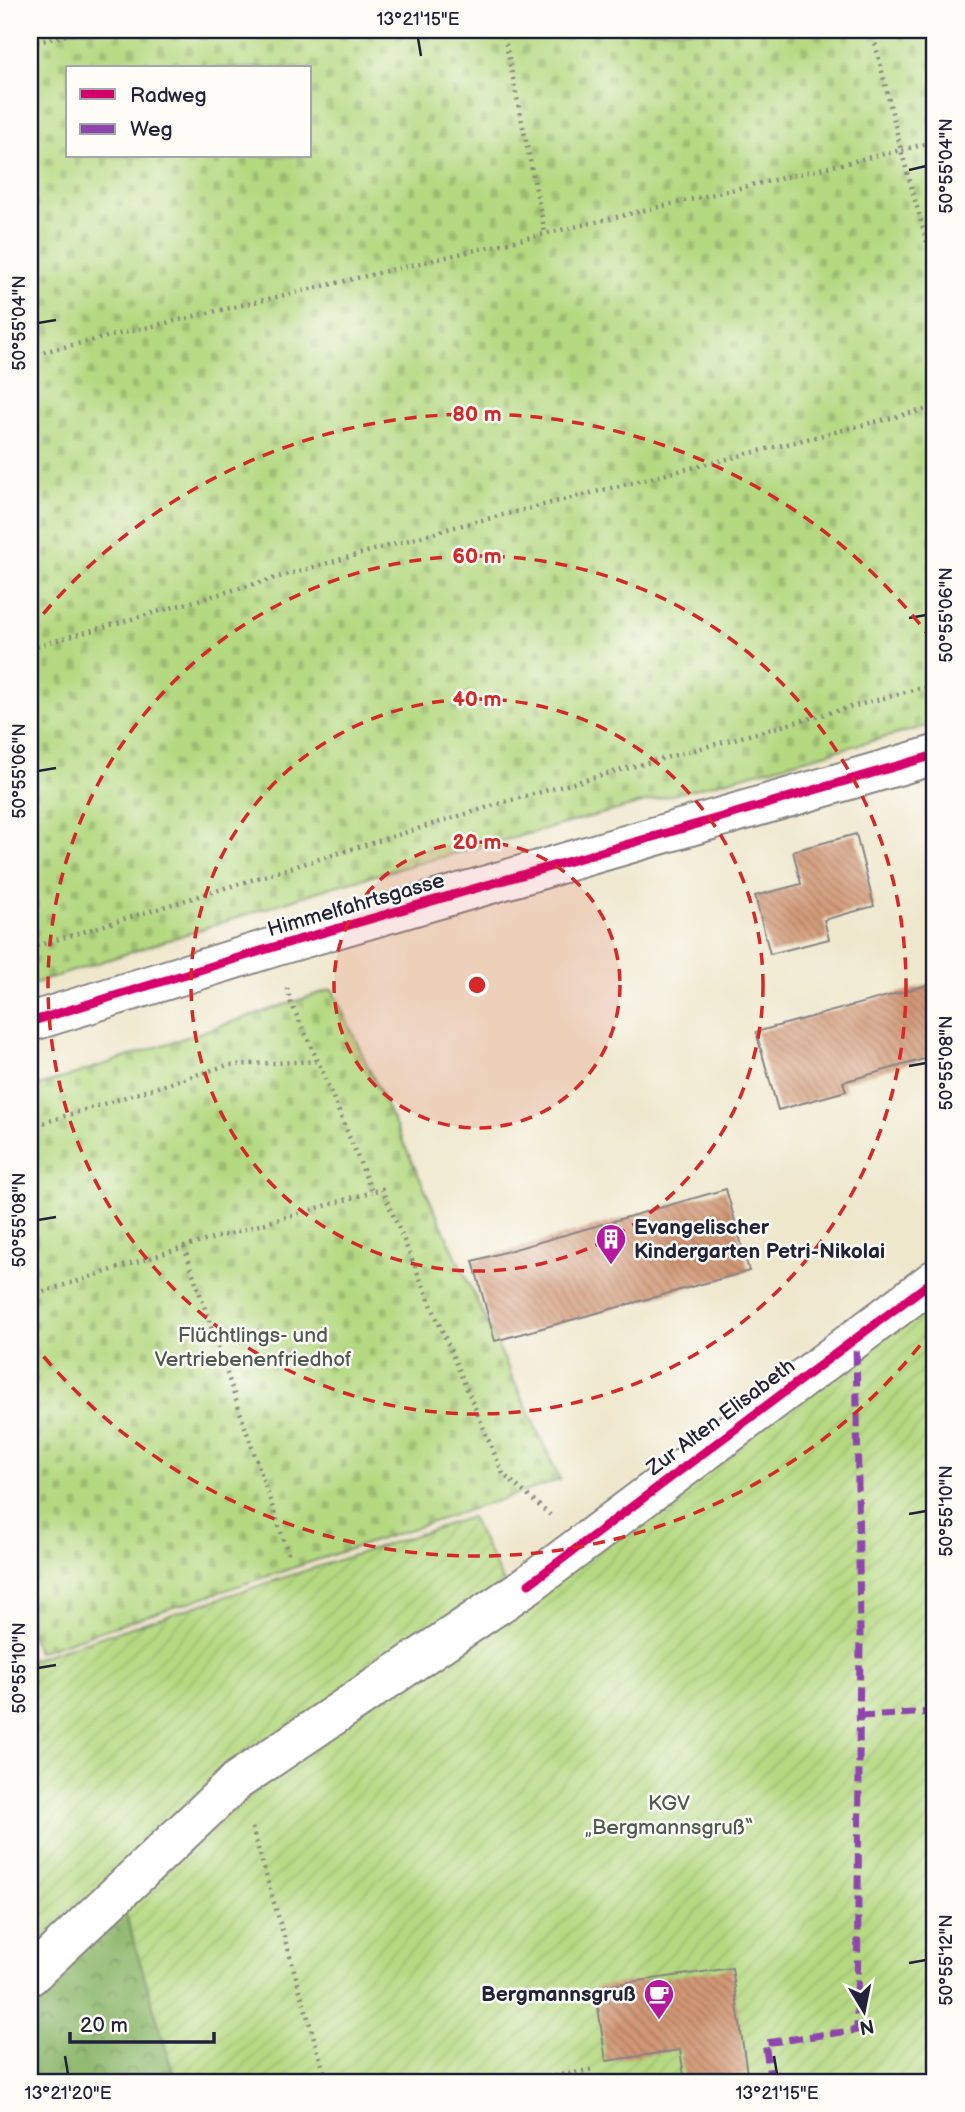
<svg xmlns="http://www.w3.org/2000/svg" width="965" height="2112" font-family="'Balsamiq Sans',sans-serif">
	<defs>
		<pattern id="forest-crowns" width="20" height="18" patternUnits="userSpaceOnUse" patternTransform="scale(1.75)"><rect width="20" height="18" fill="#90b96f"/><path d="M2 6a3 3 0 1 1 6 0M12 15a3 3 0 1 1 6 0" fill="none" stroke="#75965c"/></pattern>
		<pattern id="cemetery-stones" width="16" height="16" patternUnits="userSpaceOnUse" patternTransform="scale(1.75)"><rect width="16" height="16" fill="#b5d981"/><path d="M2 7V4a2 2 0 0 1 4 0v3zM10 15v-3a2 2 0 0 1 4 0v3z" fill="#9bba70"/></pattern>
		<pattern id="garden-furrows" width="10" height="10" patternUnits="userSpaceOnUse" patternTransform="scale(1.75)"><rect width="10" height="10" fill="#b5d981"/><path d="M-1 1l2-2M0 10L10 0M9 11l2-2" fill="none" stroke="#9bba70"/></pattern>
		<pattern id="building-back-hatch" width="6" height="6" patternUnits="userSpaceOnUse" patternTransform="scale(1.75)"><rect width="6" height="6" fill="#d19775"/><path d="M-1 5l2 2M0 0l6 6M5-1l2 2" fill="none" stroke="#a97b61"/></pattern>
	</defs>
	<rect width="100%" height="100%" fill="#fdfcf7"/>
	<filter id="ink" filterUnits="userSpaceOnUse"><feTurbulence type="fractalNoise" baseFrequency=".0143" numOctaves="2"/><feDisplacementMap in="SourceGraphic" scale="14" xChannelSelector="R" yChannelSelector="G"/><feConvolveMatrix kernelMatrix="1 2 1 2 8 2 1 2 1" color-interpolation-filters="sRGB"/></filter>
	<filter id="wash" filterUnits="userSpaceOnUse"><feTurbulence type="fractalNoise" baseFrequency=".00686" numOctaves="4" result="noise"/><feDisplacementMap in="SourceGraphic" scale="28" xChannelSelector="R" yChannelSelector="G"/><feGaussianBlur stdDeviation="1.57" result="paint"/><feColorMatrix in="noise" values="0 0 0 0 0 0 0 0 0 0 0 0 0 0 0 0 0 1.4 0 .05"/><feComposite in="paint" operator="in"/></filter>
	<g filter="url(#wash)">
		<rect width="100%" height="100%" fill="#efe7cc"/>
		<path fill="url(#forest-crowns)" stroke="#596e55" stroke-width="2" d="M 123,1905 L 176,2082 L 30,2082 L 30,1997 Z"/>
		<path fill="url(#cemetery-stones)" stroke="#6c7e5e" stroke-width="2" fill-rule="evenodd" d="M 30,30 L 935,30 L 935,724 L 331,887 L 30,985 ZM 68,68 L 310,68 L 310,156 L 68,156 Z
			M 332,989 L 560,1480 L 37,1652 L 30,1629 L 30,1089 Z"/>
		<path fill="url(#garden-furrows)" stroke="#6c7e5e" stroke-width="2" d="M 935,1292 L 935,2082 L 176,2082 L 123,1905 L 247,1794 Z
			M 471,1517 L 505,1585 L 30,1952 L 30,1660 Z"/>
		<g id="blocks">
			<path fill="url(#building-back-hatch)" d="M 856,834 L 874,906 L 824,920 L 829,939 L 770,954 L 755,896 L 801,884 L 793,851 Z
				M 935,983 L 935,1056 L 843,1082 L 846,1091 L 778,1110 L 756,1032 Z
				M 726,1189 L 749,1271 L 495,1341 L 473,1261 Z
				M 732,1968 L 747,2074 L 685,2082 L 680,2050 L 606,2061 L 595,1987 Z"/>
		</g>
	</g>
	<g filter="url(#ink)">
		<use href="#blocks" fill-opacity="0" stroke="#888484" stroke-width="2"/>
		<g fill="none" stroke-linecap="round" stroke-linejoin="round">
			<g stroke="#888484" stroke-width="42">
				<path id="minor" d="M 30,1022 L 277,946 L 935,755
					M 30,1976 L 238,1780 L 529,1584 L 935,1279"/>
			</g>
			<path stroke="#888484" stroke-width="4.5" stroke-dasharray="2 5" stroke-linecap="butt" d="M 503,30 L 545,233
				M 872,30 L 901,150 L 935,271
				M 30,44 L 86,30
				M 30,355 L 935,142
				M 30,648 L 451,528 L 935,407
				M 30,948 L 508,801 L 935,684
				M 287,988 L 291,1003 L 318,1061 L 372,1192 L 382,1189 L 503,1474 L 550,1515
				M 30,1127 L 228,1065 L 318,1061
				M 184,1247 L 289,1556
				M 30,1296 L 184,1247 L 372,1192
				M 252,1828 L 327,2082
				M 520,2082 L 595,2069"/>
			<use href="#minor" stroke="#fff" stroke-width="38"/>
			<path stroke="#8e44ad" stroke-width="7" stroke-dasharray="14 7" stroke-linecap="butt" d="M 859,1716 L 935,1712
				M 771,2082 L 765,2043 L 857,2030 L 860,1633 L 856,1338"/>
			<g stroke="#fdfcf7" stroke-width="13">
				<path id="cycleway" d="M 30,1022 L 277,946 L 935,755
					M 529,1584 L 935,1279"/>
			</g>
			<use href="#cycleway" stroke="#d6006c" stroke-width="9"/>
		</g>
	</g>
	<path fill="none" stroke="#22223b" stroke-width="2.5" d="M 418,38 L 421,56M 909,170 L 926,166M 38,323 L 56,320M 909,618 L 926,615M 38,771 L 56,768M 909,1066 L 926,1063M 38,1220 L 56,1217M 909,1514 L 926,1511M 38,1668 L 56,1665M 909,1963 L 926,1960M 65,2056 L 68,2074M 774,2056 L 777,2074"/>
	<circle cx="477" cy="985" r="143" fill="#d62828" fill-opacity=".12"/>
	<g fill="none" stroke="#d62828" stroke-width="3.5" stroke-dasharray="12 9">
		<circle cx="477" cy="985" r="143"/>
		<circle cx="477" cy="985" r="286"/>
		<circle cx="477" cy="985" r="429"/>
		<path d="M933 1329A571 571 0 0 1 30 1340M30 630A571 571 0 0 1 933 641"/>
	</g>
	<defs>
		<g id="building-pin" transform="scale(1.575)"><path d="M0 17L-7.5 6A9.5 9.5 0 1 1 7.5 6Z" fill="#b5179e" stroke="#fdfcf7"/><path d="M-4-6H4V6H1V3H-1V6H-4ZM-2.5-4.3h1.7v1.8h-1.7ZM.8-4.3h1.7v1.8H.8ZM-2.5-1h1.7V.8h-1.7ZM.8-1h1.7V.8H.8Z" fill="#fff"/></g>
		<g id="cafe-pin" transform="scale(1.575)"><path d="M0 17L-7.5 6A9.5 9.5 0 1 1 7.5 6Z" fill="#b5179e" stroke="#fdfcf7"/><path d="M-5.5-4.5H6V0H3Q3 3.5 0 3.5H-2.5Q-5.5 3.5-5.5 0ZM3-3.2v2h1.7v-2ZM-6 4.5H4V6H-6Z" fill="#fff"/></g>
	</defs>
	<g fill-rule="evenodd">
		<use href="#building-pin" x="611" y="1239"/>
		<use href="#cafe-pin" x="659" y="1994"/>
	</g>
	<g text-anchor="middle" dominant-baseline="central" stroke-width="5" stroke-linejoin="round" paint-order="stroke">
		<g font-size="21" fill="#22223b" stroke="#fdfcf7">
			<text transform="translate(356 905) rotate(-16)">Himmelfahrtsgasse</text>
			<text transform="translate(721 1417) rotate(-37)">Zur Alten Elisabeth</text>
		</g>
		<g font-size="21" font-weight="bold" fill="#22223b" stroke="#fdfcf7" text-anchor="start">
			<text x="634" y="1227">Evangelischer<tspan x="634" dy="24">Kindergarten Petri-Nikolai</tspan></text>
			<text x="636" y="1994" text-anchor="end">Bergmannsgruß</text>
		</g>
		<g font-size="21" fill="#4e5950" stroke="#fdfcf7">
			<text x="253" y="1335">Flüchtlings- und<tspan x="253" dy="24">Vertriebenenfriedhof</tspan></text>
			<text x="669" y="1803">KGV<tspan x="669" dy="24">„Bergmannsgruß“</tspan></text>
		</g>
	</g>
	<circle cx="477" cy="985" r="10" fill="#d62828" stroke="#fdfcf7" stroke-width="3.5"/>
	<g font-size="21" text-anchor="middle" font-weight="bold" fill="#d62828" stroke="#fdfcf7" stroke-width="5" stroke-linejoin="round" paint-order="stroke">
		<text x="477" y="421">80 m</text>
		<text x="477" y="563">60 m</text>
		<text x="477" y="706">40 m</text>
		<text x="477" y="849">20 m</text>
	</g>
	<rect width="965" height="2112" fill="none" stroke="#fdfcf7" stroke-width="77"/>
	<rect x="66" y="66" width="245" height="91" fill="#fdfcf7" stroke="#a5a5ac" stroke-width="2"/>
	<rect x="80" y="89" width="35" height="10" fill="#d6006c" stroke="#a5a5ac" stroke-width="2"/>
	<text x="130" y="102" font-size="21" fill="#22223b">Radweg</text>
	<rect x="80" y="124" width="35" height="10" fill="#8e44ad" stroke="#a5a5ac" stroke-width="2"/>
	<text x="130" y="136" font-size="21" fill="#22223b">Weg</text>
	<g transform="translate(864 2011) rotate(170)" stroke="#fdfcf7" stroke-width="5" paint-order="stroke">
	<path d="M0-5L12 26L0 18L-12 26Z" fill="#22223b"/>
	<text y="-10" font-size="19" font-weight="bold" text-anchor="middle" fill="#22223b">N</text>
	</g>
	<path d="M70 2032v10h144v-10" fill="none" stroke="#22223b" stroke-width="3.5"/>
	<text x="80" y="2032" font-size="21" fill="#22223b" stroke="#fdfcf7" stroke-width="5" paint-order="stroke">20 m</text>
	<rect x="38" y="38" width="888" height="2036" fill="none" stroke="#22223b" stroke-width="2.5"/>
	<g font-size="18" text-anchor="middle" fill="#22223b">
		<text x="418" y="25">13°21'15"E</text>
		<text transform="translate(946 166) rotate(-90)" y="6">50°55'04"N</text>
		<text transform="translate(19 323) rotate(-90)" y="6">50°55'04"N</text>
		<text transform="translate(946 615) rotate(-90)" y="6">50°55'06"N</text>
		<text transform="translate(19 771) rotate(-90)" y="6">50°55'06"N</text>
		<text transform="translate(946 1063) rotate(-90)" y="6">50°55'08"N</text>
		<text transform="translate(19 1220) rotate(-90)" y="6">50°55'08"N</text>
		<text transform="translate(946 1511) rotate(-90)" y="6">50°55'10"N</text>
		<text transform="translate(19 1668) rotate(-90)" y="6">50°55'10"N</text>
		<text transform="translate(946 1960) rotate(-90)" y="6">50°55'12"N</text>
		<text x="68" y="2099">13°21'20"E</text>
		<text x="777" y="2099">13°21'15"E</text>
	</g>
</svg>
